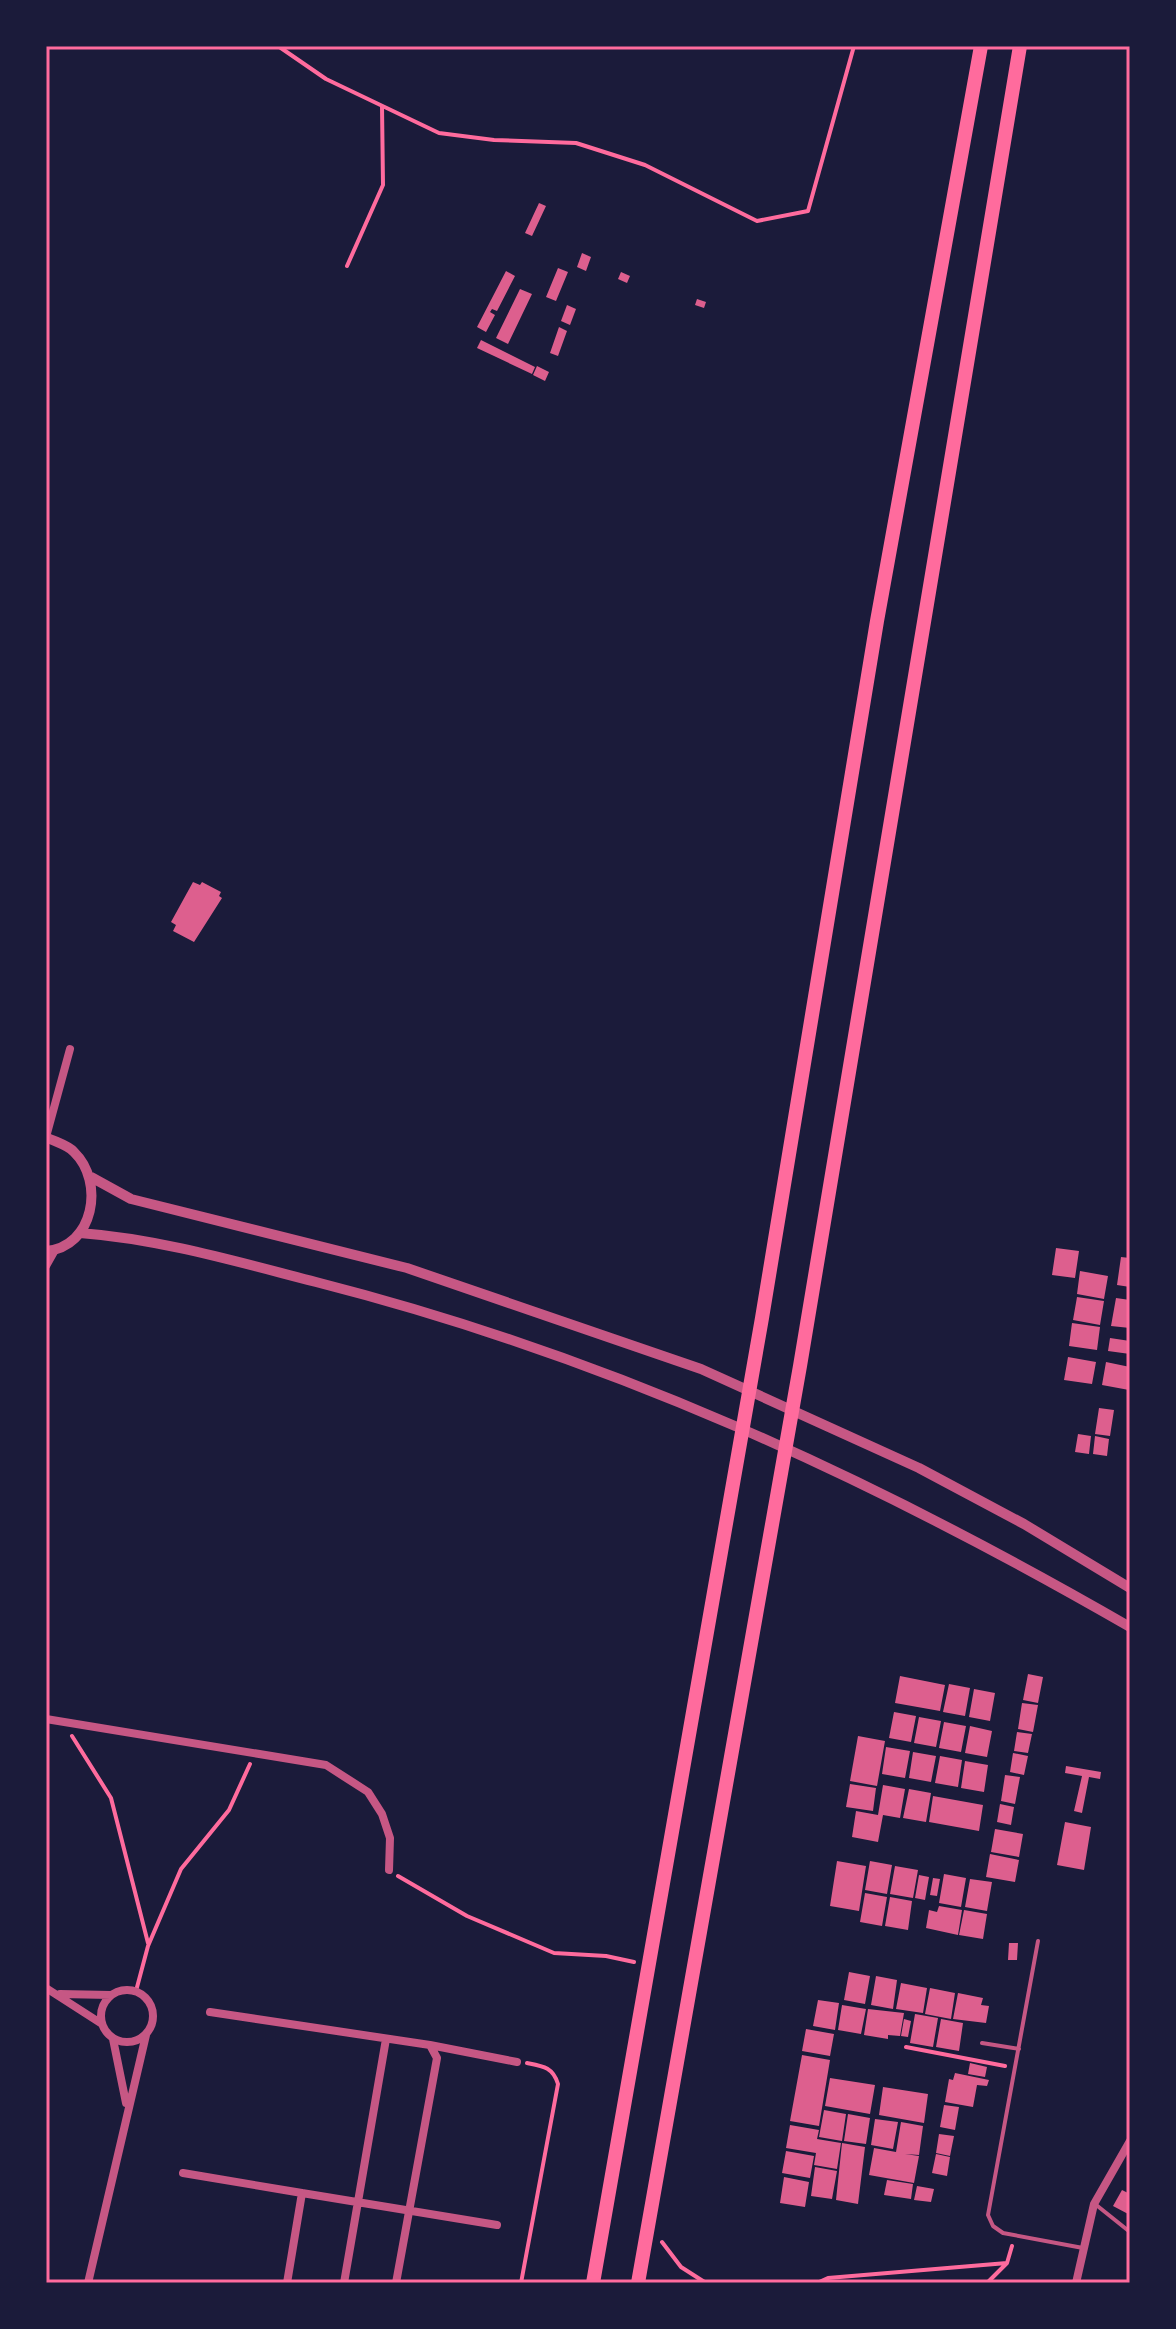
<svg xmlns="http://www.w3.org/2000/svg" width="1176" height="2329" font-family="'Alegreya Sans',sans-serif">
	<rect width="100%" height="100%" fill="#1b1b3a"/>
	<path fill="#dd5f8e" d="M 539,203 L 546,206 L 532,236 L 525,233 Z
		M 582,253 L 591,257 L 586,271 L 577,267 Z
		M 558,268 L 568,272 L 556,301 L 546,297 Z
		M 506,271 L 515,276 L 497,311 L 492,309 L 490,312 L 495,315 L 486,332 L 477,327 Z
		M 621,272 L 630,276 L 627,283 L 618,279 Z
		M 520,289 L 532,294 L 508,344 L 496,338 Z
		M 697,299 L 706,302 L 704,308 L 695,305 Z
		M 567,305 L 576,309 L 570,325 L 561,321 Z
		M 559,327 L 567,331 L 558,356 L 550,353 Z
		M 481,340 L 535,367 L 532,374 L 477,348 Z
		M 537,366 L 549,372 L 545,381 L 533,375 Z
		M 193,882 L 200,885 L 202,882 L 221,892 L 219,896 L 222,898 L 194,942 L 173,931 L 176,925 L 171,922 Z
		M 1056,1248 L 1079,1251 L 1075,1278 L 1052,1275 Z
		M 1121,1257 L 1130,1258 L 1130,1287 L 1117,1285 Z
		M 1080,1271 L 1108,1276 L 1104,1299 L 1077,1294 Z
		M 1077,1297 L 1104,1301 L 1100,1325 L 1073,1320 Z
		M 1116,1298 L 1130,1300 L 1130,1328 L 1111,1326 Z
		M 1072,1323 L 1100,1327 L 1097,1350 L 1069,1346 Z
		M 1110,1338 L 1130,1341 L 1130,1354 L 1108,1351 Z
		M 1068,1357 L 1096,1362 L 1092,1384 L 1064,1380 Z
		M 1106,1362 L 1130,1367 L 1129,1390 L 1102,1385 Z
		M 1099,1408 L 1114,1410 L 1110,1436 L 1095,1434 Z
		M 1078,1434 L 1091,1436 L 1089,1454 L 1075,1452 Z
		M 1095,1436 L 1109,1439 L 1107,1456 L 1093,1454 Z
		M 1028,1674 L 1043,1677 L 1038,1703 L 1023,1700 Z
		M 900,1676 L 945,1685 L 940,1711 L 895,1703 Z
		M 949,1684 L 970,1688 L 965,1716 L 943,1712 Z
		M 974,1689 L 995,1693 L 990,1721 L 969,1717 Z
		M 1022,1703 L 1038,1705 L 1033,1732 L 1018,1729 Z
		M 894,1712 L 916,1716 L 911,1742 L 889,1738 Z
		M 919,1717 L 941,1721 L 936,1747 L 914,1743 Z
		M 944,1722 L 966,1726 L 961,1752 L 939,1748 Z
		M 970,1726 L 992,1731 L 987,1757 L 965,1753 Z
		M 1017,1732 L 1032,1734 L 1028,1753 L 1014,1751 Z
		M 858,1736 L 885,1741 L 877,1786 L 850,1781 Z
		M 886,1747 L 910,1751 L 905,1778 L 882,1774 Z
		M 913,1752 L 936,1756 L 931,1782 L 909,1778 Z
		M 1013,1753 L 1028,1756 L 1024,1775 L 1010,1772 Z
		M 940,1756 L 962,1760 L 958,1787 L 935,1783 Z
		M 965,1761 L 988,1765 L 984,1792 L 961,1788 Z
		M 1066,1766 L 1101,1772 L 1100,1779 L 1089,1777 L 1082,1813 L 1074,1811 L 1082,1776 L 1065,1773 Z
		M 1005,1775 L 1020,1777 L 1015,1804 L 1001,1801 Z
		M 850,1784 L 876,1788 L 873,1811 L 846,1807 Z
		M 883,1785 L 905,1789 L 900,1818 L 883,1815 L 878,1842 L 852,1837 L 856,1811 L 878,1815 Z
		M 909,1789 L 931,1793 L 926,1822 L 903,1818 Z
		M 933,1796 L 983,1805 L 979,1831 L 929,1822 Z
		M 1000,1804 L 1014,1807 L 1011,1825 L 997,1822 Z
		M 1065,1822 L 1091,1827 L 1084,1870 L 1057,1865 Z
		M 995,1829 L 1023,1834 L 1019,1857 L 991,1852 Z
		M 990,1854 L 1019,1860 L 1015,1882 L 986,1877 Z
		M 837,1861 L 866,1866 L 859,1911 L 830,1906 Z
		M 870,1861 L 892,1865 L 887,1894 L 865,1890 Z
		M 895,1866 L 918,1870 L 913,1898 L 890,1894 Z
		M 944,1874 L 966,1878 L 961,1907 L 939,1903 Z
		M 919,1875 L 929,1877 L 925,1900 L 915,1898 Z
		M 933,1878 L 940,1879 L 937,1896 L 930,1895 Z
		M 970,1879 L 992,1882 L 987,1911 L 965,1907 Z
		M 865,1893 L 887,1897 L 882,1926 L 860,1922 Z
		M 890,1897 L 912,1901 L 908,1930 L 885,1926 Z
		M 939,1906 L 962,1910 L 958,1935 L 926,1928 L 929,1910 L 937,1912 Z
		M 964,1910 L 987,1914 L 983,1939 L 959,1935 Z
		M 1009,1943 L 1018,1943 L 1017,1960 L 1008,1960 Z
		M 849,1972 L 870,1976 L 865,2004 L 844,2000 Z
		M 876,1976 L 897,1980 L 893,2009 L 871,2005 Z
		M 901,1983 L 927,1988 L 923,2013 L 896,2009 Z
		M 930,1988 L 955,1993 L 951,2019 L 925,2014 Z
		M 958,1993 L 983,1998 L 981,2005 L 989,2006 L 986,2023 L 953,2019 Z
		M 818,2000 L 839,2003 L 835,2030 L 813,2026 Z
		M 842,2005 L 866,2009 L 861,2034 L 838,2030 Z
		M 868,2009 L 904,2013 L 900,2036 L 888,2035 L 888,2039 L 864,2035 Z
		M 915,2014 L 938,2018 L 933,2047 L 910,2043 Z
		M 904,2019 L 911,2021 L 908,2037 L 901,2036 Z
		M 941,2019 L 963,2023 L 959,2051 L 936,2047 Z
		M 806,2029 L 834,2034 L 830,2056 L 802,2051 Z
		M 802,2055 L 830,2060 L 819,2126 L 790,2121 Z
		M 970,2063 L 987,2067 L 985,2077 L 968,2074 Z
		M 955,2073 L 989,2080 L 987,2086 L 977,2085 L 973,2107 L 945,2102 L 949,2079 L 953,2080 Z
		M 830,2078 L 875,2085 L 870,2114 L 825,2106 Z
		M 883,2087 L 928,2094 L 924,2123 L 879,2115 Z
		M 944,2105 L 959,2107 L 955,2130 L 940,2127 Z
		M 824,2110 L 846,2114 L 842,2141 L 819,2137 Z
		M 848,2114 L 870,2118 L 866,2144 L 844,2141 Z
		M 875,2119 L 898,2122 L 893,2149 L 871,2145 Z
		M 901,2122 L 923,2126 L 919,2155 L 905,2154 L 919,2156 L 914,2183 L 869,2175 L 874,2148 L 896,2152 Z
		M 790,2125 L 819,2130 L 817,2139 L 841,2143 L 837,2169 L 814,2165 L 816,2153 L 786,2148 Z
		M 939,2134 L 954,2136 L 950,2156 L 936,2153 Z
		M 842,2143 L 865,2147 L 858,2204 L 836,2200 Z
		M 786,2151 L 814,2156 L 810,2178 L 782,2173 Z
		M 936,2154 L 950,2157 L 947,2176 L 932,2173 Z
		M 815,2167 L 837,2171 L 832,2199 L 811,2196 Z
		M 784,2177 L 809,2182 L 805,2207 L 780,2203 Z
		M 887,2180 L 913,2184 L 911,2199 L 884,2195 Z
		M 917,2186 L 934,2189 L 931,2202 L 914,2200 Z
		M 1122,2190 L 1130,2194 L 1130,2215 L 1113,2206 Z"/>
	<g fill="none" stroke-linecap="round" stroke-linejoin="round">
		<path stroke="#ff6b9d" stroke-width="4" d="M 278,46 L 326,79 L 439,133 L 494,140 L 576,143 L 645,165 L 757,221 L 808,211 L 854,46
			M 347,266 L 383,185 L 382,106
			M 72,1736 L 111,1798 L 148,1943
			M 398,1876 L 467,1916 L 554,1953 L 606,1956 L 634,1962
			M 136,1991 L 148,1946 L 181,1869 L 229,1810 L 250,1764
			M 906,2047 L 1005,2066
			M 662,2242 L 681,2267 L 706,2283
			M 521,2283 L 558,2084 C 553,2067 543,2066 527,2063
			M 817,2283 L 828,2278 L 1007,2263
			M 987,2283 L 1007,2263 L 1012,2246"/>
		<path stroke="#c65784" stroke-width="4" d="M 1038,1941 L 988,2215 L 993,2226 L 1003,2233 L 1083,2248
			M 982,2043 L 1019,2049
			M 1095,2204 L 1130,2232"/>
		<path stroke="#c65784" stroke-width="8" d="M 46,1137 L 70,1049
			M 46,1266 L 55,1250
			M 46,1719 L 326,1765 L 368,1792 L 382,1814 L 390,1838 L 389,1870
			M 46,1988 L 102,2024
			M101 2016a26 26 0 1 1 52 0a26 26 0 1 1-52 0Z
			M 60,1994 L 111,1995
			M 210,2012 L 430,2045 L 437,2058 L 396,2283
			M 113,2039 L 126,2103
			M 430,2045 L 517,2062
			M 183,2173 L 302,2193
			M 88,2283 L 146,2035
			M 287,2283 L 302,2193 L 497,2225
			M 344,2283 L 386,2039
			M 1076,2283 L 1094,2204 L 1130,2141"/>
		<path stroke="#c65784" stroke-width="10" d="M 46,1137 C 55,1142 68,1145 74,1152 C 105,1182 94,1247 46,1251
			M 91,1177 L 131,1199 L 407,1268 L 701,1369 L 919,1468 L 1024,1524 L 1130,1588
			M 80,1233 C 160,1239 238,1262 316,1282 C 610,1357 868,1476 1130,1627"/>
		<path stroke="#ff6b9d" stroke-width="14" d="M 593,2283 L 762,1318 L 877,621 L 981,46
			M 638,2283 L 800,1366 L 1020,46"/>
	</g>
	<rect width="1176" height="2329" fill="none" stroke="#1b1b3a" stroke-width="96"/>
	<rect x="48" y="48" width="1080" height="2233" fill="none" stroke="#ff6b9d" stroke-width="3"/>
</svg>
